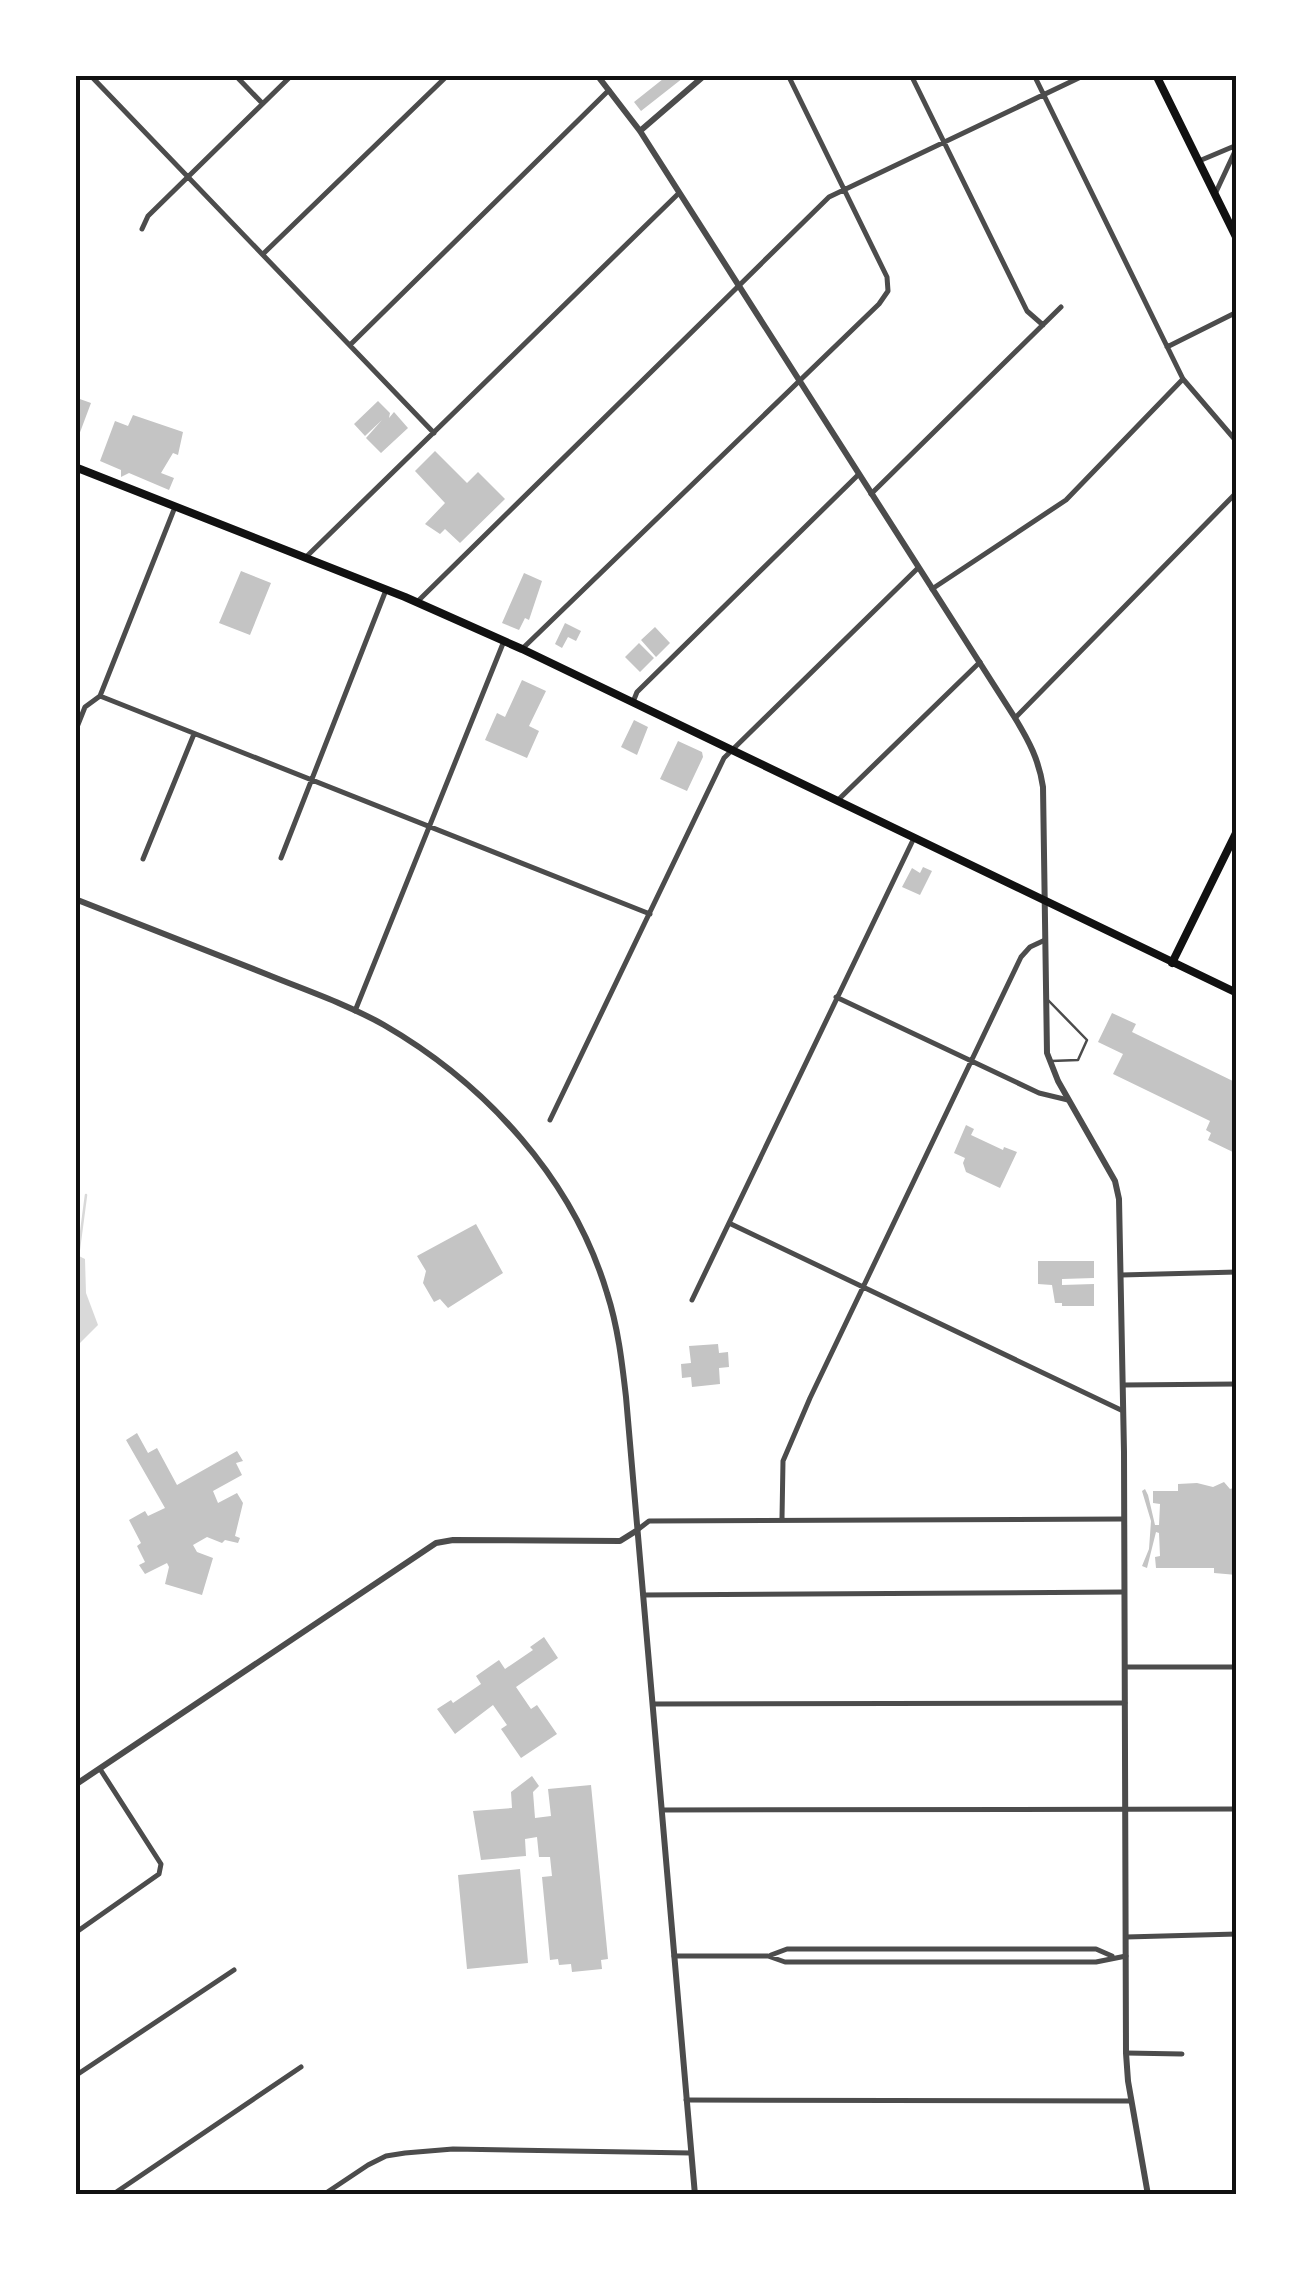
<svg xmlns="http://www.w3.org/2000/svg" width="1312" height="2270" font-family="'PT Sans Narrow',sans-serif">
	<rect width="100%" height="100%" fill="#fff"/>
	<path fill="#d9d9d9" d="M 75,1254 L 85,1259 L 86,1293 L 98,1325 L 80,1343 L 75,1340 Z"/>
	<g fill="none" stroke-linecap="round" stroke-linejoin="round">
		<path stroke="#d9d9d9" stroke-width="2.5" d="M 78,1256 L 86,1195
			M 75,1373 L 76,1425"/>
	</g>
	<path fill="#c4c4c4" d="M 668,75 L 680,75 L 683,78 L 641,111 L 634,102 Z
		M 77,398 L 91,403 L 79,435 L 75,434 Z
		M 378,401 L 390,413 L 389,418 L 394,412 L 408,428 L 381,453 L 366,438 L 382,420 L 365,436 L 354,424 Z
		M 133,415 L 183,432 L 178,455 L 173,453 L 161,473 L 174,478 L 169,490 L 129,473 L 121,477 L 121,470 L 100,461 L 115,421 L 128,426 Z
		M 435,451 L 467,483 L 478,472 L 505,499 L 460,543 L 445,529 L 440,534 L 425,524 L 445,503 L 415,471 Z
		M 241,571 L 271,583 L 250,635 L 219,623 Z
		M 524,573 L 542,581 L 529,620 L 525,618 L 519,630 L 502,623 Z
		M 565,623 L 581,631 L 576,641 L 568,637 L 562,648 L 555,644 Z
		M 655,627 L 670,643 L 656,657 L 641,640 Z
		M 639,643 L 654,658 L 640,672 L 625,657 Z
		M 522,680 L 546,691 L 529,726 L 539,731 L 527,758 L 485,740 L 497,713 L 505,717 Z
		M 634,720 L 648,727 L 637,755 L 621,747 Z
		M 678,741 L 702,752 L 703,757 L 687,791 L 660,779 Z
		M 923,867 L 932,871 L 920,895 L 902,887 L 912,868 L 920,873 Z
		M 1112,1013 L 1136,1024 L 1132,1032 L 1237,1083 L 1237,1154 L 1208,1140 L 1211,1133 L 1206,1130 L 1210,1121 L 1113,1074 L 1123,1054 L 1098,1042 Z
		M 966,1125 L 974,1129 L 971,1135 L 1003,1150 L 1004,1147 L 1017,1152 L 1000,1188 L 966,1172 L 963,1163 L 965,1158 L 954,1153 Z
		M 476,1224 L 503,1273 L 448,1308 L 440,1299 L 434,1302 L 423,1283 L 426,1271 L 417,1256 Z
		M 1038,1261 L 1094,1261 L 1094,1278 L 1062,1279 L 1062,1285 L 1094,1284 L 1094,1306 L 1062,1306 L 1062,1303 L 1055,1303 L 1052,1285 L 1038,1284 Z
		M 718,1344 L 719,1353 L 728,1352 L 729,1367 L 719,1368 L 720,1384 L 692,1387 L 691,1377 L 682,1378 L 681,1364 L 691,1363 L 689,1346 Z
		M 137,1433 L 148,1453 L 157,1448 L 177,1485 L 237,1451 L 243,1461 L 236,1463 L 242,1475 L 213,1491 L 218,1503 L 237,1493 L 243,1503 L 235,1536 L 240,1538 L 238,1543 L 225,1540 L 222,1543 L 207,1537 L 193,1545 L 197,1552 L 213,1558 L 202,1595 L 165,1584 L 169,1567 L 167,1563 L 145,1574 L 139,1565 L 145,1562 L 137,1546 L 141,1543 L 129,1520 L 145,1511 L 148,1516 L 165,1508 L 126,1440 Z
		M 1224,1482 L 1230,1489 L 1237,1487 L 1237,1575 L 1214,1573 L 1214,1568 L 1156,1568 L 1155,1557 L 1160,1556 L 1159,1533 L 1156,1532 L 1147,1568 L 1142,1566 L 1149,1549 L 1151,1521 L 1142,1491 L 1145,1489 L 1148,1495 L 1155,1525 L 1159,1525 L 1160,1504 L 1153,1503 L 1153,1491 L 1178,1491 L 1178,1484 L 1197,1483 L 1213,1487 Z
		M 544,1637 L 558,1658 L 516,1687 L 531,1709 L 537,1705 L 557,1734 L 521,1758 L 501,1729 L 507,1725 L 493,1705 L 455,1734 L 437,1709 L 451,1700 L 453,1703 L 481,1684 L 476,1676 L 499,1660 L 505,1669 L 533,1650 L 530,1647 Z
		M 532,1776 L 539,1786 L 533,1792 L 535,1818 L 551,1816 L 548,1789 L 591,1785 L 608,1959 L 601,1960 L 602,1969 L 572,1972 L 571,1964 L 559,1965 L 558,1959 L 550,1960 L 542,1877 L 552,1876 L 550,1857 L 539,1857 L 537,1837 L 525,1839 L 526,1856 L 481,1860 L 473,1811 L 512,1808 L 511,1792 Z
		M 520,1869 L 528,1963 L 467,1969 L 458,1875 Z"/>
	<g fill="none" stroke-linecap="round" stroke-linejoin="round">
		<path stroke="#4c4c4c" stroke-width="2.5" d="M 1047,999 L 1087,1040 L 1078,1060 L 1051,1061"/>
		<path stroke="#4c4c4c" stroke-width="5" d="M 90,75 L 434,433
			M 235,75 L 262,103
			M 911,75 L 1027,311 L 1043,325
			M 1034,75 L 1183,379 L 1237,442
			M 1199,161 L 1237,145
			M 1216,192 L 1237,147
			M 142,229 L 148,216 L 292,75
			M 263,254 L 448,75
			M 351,344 L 609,90
			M 1167,347 L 1237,312
			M 871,494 L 1061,307
			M 305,558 L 679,193
			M 932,589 L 1066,500 L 1183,379
			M 417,602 L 829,197 L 1085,75
			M 522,649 L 879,304 L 888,291 L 887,277 L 788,75
			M 100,696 L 650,914
			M 633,702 L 637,692 L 858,475
			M 1015,718 L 1237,492
			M 75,732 L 85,707 L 100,696 L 175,507
			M 837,801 L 980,662
			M 281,858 L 386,590
			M 143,859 L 194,734
			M 836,997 L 1039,1093 L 1068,1100
			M 355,1011 L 504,641
			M 550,1120 L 724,758 L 918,568
			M 731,1224 L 1121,1410
			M 1121,1275 L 1237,1272
			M 692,1300 L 914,838
			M 1123,1385 L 1237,1384
			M 782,1518 L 783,1461 L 810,1398 L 1021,957 L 1030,947 L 1045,940
			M 636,1531 L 649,1521 L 1124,1519
			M 643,1595 L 1124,1592
			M 1125,1667 L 1237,1667
			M 653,1704 L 1125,1703
			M 662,1810 L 1237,1809
			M 75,1933 L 159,1874 L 161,1864 L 100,1769
			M 1126,1937 L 1237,1934
			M 771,1955 L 787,1949 L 1096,1949 L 1112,1956
			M 674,1956 L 768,1956 L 785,1962 L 1096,1962 L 1126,1956
			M 1126,2053 L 1182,2054
			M 75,2076 L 234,1970
			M 686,2100 L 1131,2101
			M 112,2195 L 301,2067
			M 323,2195 L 368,2165 L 386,2156 L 405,2153 L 453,2149 L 691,2153"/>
		<path stroke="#4c4c4c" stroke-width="6" d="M 597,75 L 640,131 L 1015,718 C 1029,741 1039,760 1043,787 L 1047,1053 L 1058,1081 L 1115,1181 L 1119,1199 L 1124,1452 L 1126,2053 L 1128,2081 L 1148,2195
			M 640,131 L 705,75
			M 75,899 C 138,924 202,949 266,974 C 305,990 347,1004 384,1025 C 486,1084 573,1179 607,1293 C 618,1327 622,1362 626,1397 L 695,2195
			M 75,1785 L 436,1543 L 453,1540 L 620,1541 L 636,1531"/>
		<path stroke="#111" stroke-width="8" d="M 1156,75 L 1237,239
			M 75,467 L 405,597 L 522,649 L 1237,993
			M 1172,963 L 1237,831"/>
	</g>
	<rect width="1312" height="2270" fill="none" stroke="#ffffff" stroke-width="155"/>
	<rect x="78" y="78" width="1156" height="2114" fill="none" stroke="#111" stroke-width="4"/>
</svg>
